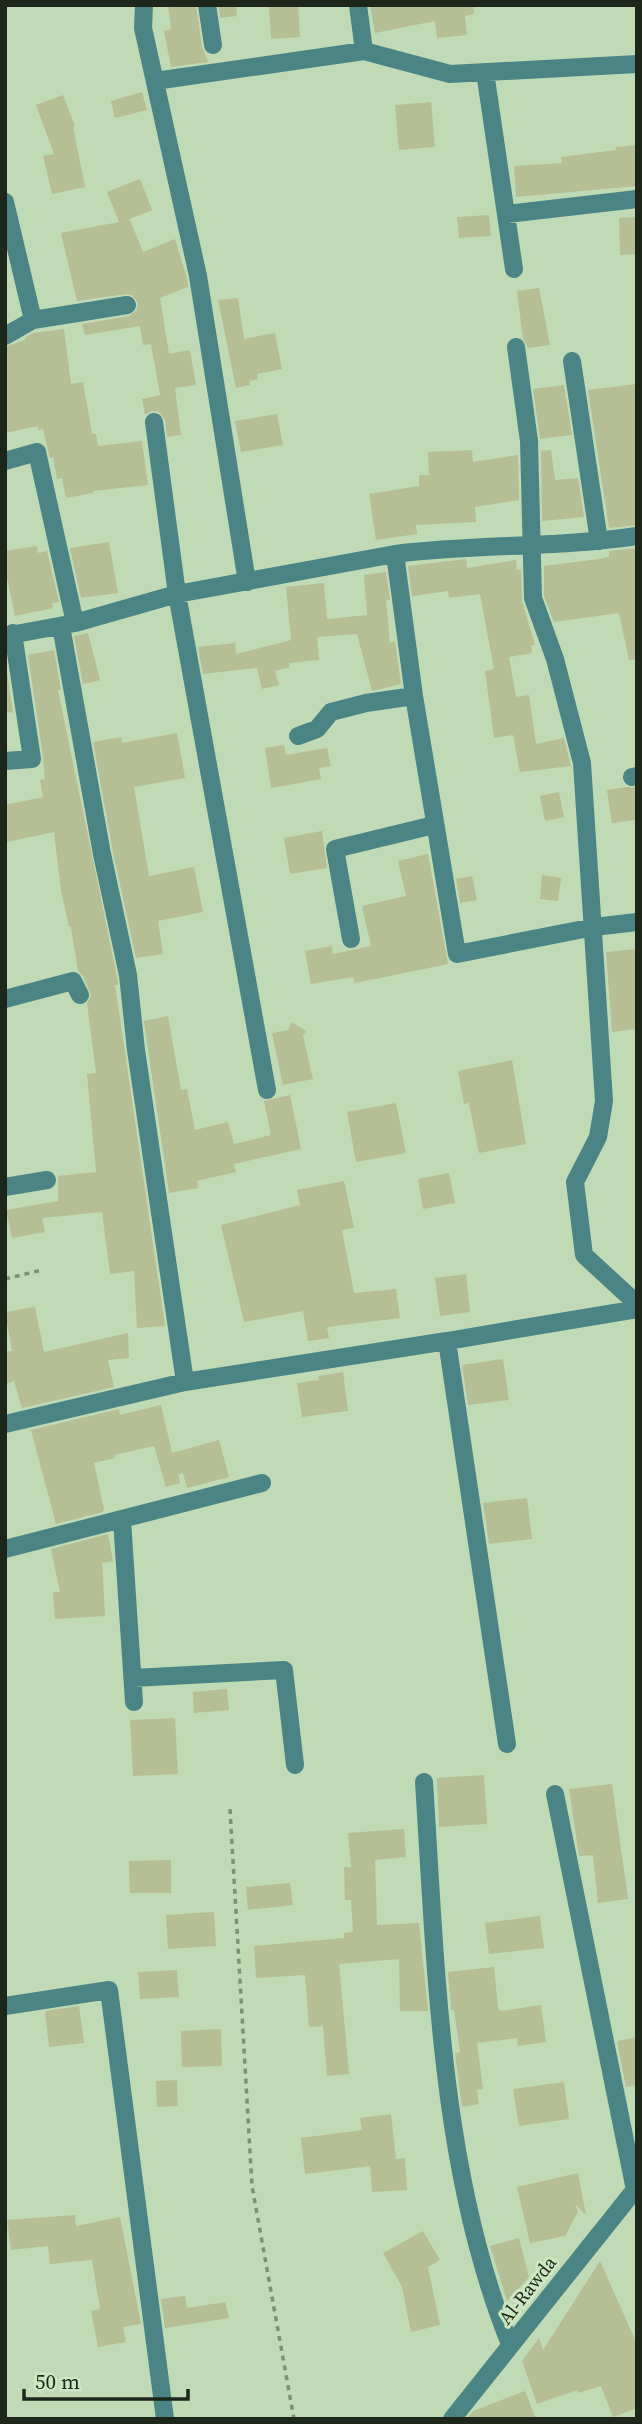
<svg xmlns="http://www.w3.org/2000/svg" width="642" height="2424" font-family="'Source Serif 4',serif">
	<rect width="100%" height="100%" fill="#bfdab5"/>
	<path fill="#b6be95" d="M 168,5 L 196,5 L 202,47 L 208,62 L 171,67 L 164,31 L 171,29 Z
		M 219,5 L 236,5 L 237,16 L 220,18 Z
		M 269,5 L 298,5 L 300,37 L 271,39 Z
		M 370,5 L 473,5 L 474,14 L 465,16 L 467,35 L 437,38 L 435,21 L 375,33 Z
		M 142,92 L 147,110 L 115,118 L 111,101 Z
		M 63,95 L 75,126 L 73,127 L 85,187 L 52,194 L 43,156 L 54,154 L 36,105 Z
		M 431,102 L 435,147 L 399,150 L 395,105 Z
		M 637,145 L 637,186 L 516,197 L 514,166 L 562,163 L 561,157 L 616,150 L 616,147 Z
		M 140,179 L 152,210 L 125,221 L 130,220 L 143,252 L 175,239 L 187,278 L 188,287 L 160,298 L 169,354 L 190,350 L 196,385 L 175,388 L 181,435 L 167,437 L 165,420 L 159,412 L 152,411 L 145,415 L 142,399 L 160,395 L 151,344 L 143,345 L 140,326 L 85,335 L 82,324 L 129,316 L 137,310 L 138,303 L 132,295 L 126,294 L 77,301 L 61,233 L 119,222 L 107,192 Z
		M 489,215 L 491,236 L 459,238 L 457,217 Z
		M 637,217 L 637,254 L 620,255 L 619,218 Z
		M 539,288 L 550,345 L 528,348 L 523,339 L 517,291 Z
		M 238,298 L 244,339 L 275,333 L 282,369 L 257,374 L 258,379 L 250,381 L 250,385 L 236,388 L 218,300 Z
		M 64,329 L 71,384 L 83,382 L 92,434 L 96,434 L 98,446 L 142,441 L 148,485 L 93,491 L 93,493 L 66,498 L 62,478 L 57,479 L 53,458 L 50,458 L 43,429 L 38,430 L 38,426 L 5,433 L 5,347 L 25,340 L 25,338 L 33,333 Z
		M 637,384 L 637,525 L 609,528 L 588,390 Z
		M 564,385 L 572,435 L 540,439 L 533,389 Z
		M 277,414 L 283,445 L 241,452 L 235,421 Z
		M 472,450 L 473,462 L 518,455 L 519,500 L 475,507 L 476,522 L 416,525 L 417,534 L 376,540 L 369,494 L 419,486 L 419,475 L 429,475 L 428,452 Z
		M 551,450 L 555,480 L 578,478 L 584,517 L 542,521 L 541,451 Z
		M 109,542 L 118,593 L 81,598 L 70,548 Z
		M 37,546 L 38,553 L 47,551 L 59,602 L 52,603 L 53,608 L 15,616 L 5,568 L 5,551 Z
		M 637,548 L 637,659 L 629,660 L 619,613 L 554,622 L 544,596 L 544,566 L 599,559 L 609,557 L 609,551 Z
		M 466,559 L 467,568 L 516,560 L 517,570 L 521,569 L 522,601 L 535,645 L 531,645 L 532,653 L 509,657 L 516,697 L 529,695 L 536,744 L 564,738 L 571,766 L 520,772 L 513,735 L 494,738 L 485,671 L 494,669 L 480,594 L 449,598 L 448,591 L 412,596 L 408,566 Z
		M 386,572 L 390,600 L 386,600 L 390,643 L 395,641 L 401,684 L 372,691 L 357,634 L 317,637 L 319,660 L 289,663 L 290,667 L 275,671 L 279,685 L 262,689 L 257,668 L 203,674 L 198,647 L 235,643 L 236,654 L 291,640 L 286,587 L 324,583 L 327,619 L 367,615 L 364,575 Z
		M 88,633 L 100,680 L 83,684 L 74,636 Z
		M 54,650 L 61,690 L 58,690 L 117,977 L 118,985 L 115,985 L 121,1025 L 165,1326 L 137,1328 L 134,1271 L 110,1274 L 102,1212 L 42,1218 L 45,1232 L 12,1238 L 6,1210 L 58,1201 L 58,1176 L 96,1172 L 87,1074 L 96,1073 L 87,1003 L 91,995 L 83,976 L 78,971 L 71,927 L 69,927 L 61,890 L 54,832 L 7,842 L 5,833 L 5,805 L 43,797 L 40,780 L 45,779 L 43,757 L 28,655 Z
		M 5,659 L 13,712 L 5,713 Z
		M 177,733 L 185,778 L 134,787 L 149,876 L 194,867 L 203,912 L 158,921 L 163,954 L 136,958 L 113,852 L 93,742 L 121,737 L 122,743 Z
		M 284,745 L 286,755 L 327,748 L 331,766 L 319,768 L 321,779 L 271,788 L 265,748 Z
		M 628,787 L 637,788 L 637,820 L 612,823 L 607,790 Z
		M 559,792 L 564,817 L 545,821 L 540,796 Z
		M 322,831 L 327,868 L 290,874 L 284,838 Z
		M 428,854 L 448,964 L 355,983 L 353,977 L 311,984 L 305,951 L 332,946 L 333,954 L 371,946 L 362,906 L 406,896 L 398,861 Z
		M 542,875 L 561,878 L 558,901 L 540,899 Z
		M 472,876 L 477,900 L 460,903 L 456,879 Z
		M 637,949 L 637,1029 L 612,1032 L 606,952 Z
		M 168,1016 L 181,1090 L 187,1089 L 195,1130 L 228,1122 L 234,1144 L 271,1135 L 264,1101 L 290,1095 L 301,1149 L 234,1164 L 236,1172 L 197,1181 L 198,1188 L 169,1193 L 144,1021 Z
		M 292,1022 L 306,1031 L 303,1036 L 313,1079 L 283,1085 L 272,1033 L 288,1030 Z
		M 512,1060 L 526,1144 L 479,1153 L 469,1103 L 464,1104 L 458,1071 Z
		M 396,1103 L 406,1153 L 356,1162 L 347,1112 Z
		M 449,1173 L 455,1203 L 423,1209 L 418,1179 Z
		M 344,1181 L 354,1228 L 342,1230 L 354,1293 L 396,1289 L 400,1318 L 327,1327 L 329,1338 L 308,1341 L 303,1311 L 244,1322 L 221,1225 L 300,1205 L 297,1190 Z
		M 466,1274 L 470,1312 L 440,1316 L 435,1278 Z
		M 35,1307 L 44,1352 L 128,1333 L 129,1358 L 108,1360 L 114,1387 L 22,1408 L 14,1381 L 5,1384 L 5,1352 L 12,1351 L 5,1312 Z
		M 503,1359 L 509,1400 L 468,1405 L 462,1365 Z
		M 343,1372 L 348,1411 L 302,1417 L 297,1383 L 319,1380 L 318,1376 Z
		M 161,1405 L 172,1453 L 219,1440 L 229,1477 L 187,1488 L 183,1473 L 178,1474 L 180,1483 L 166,1487 L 154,1446 L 114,1455 L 115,1458 L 94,1463 L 104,1509 L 103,1512 L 56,1524 L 31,1430 L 119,1409 L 120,1415 Z
		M 527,1498 L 532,1539 L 489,1544 L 483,1503 Z
		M 108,1534 L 113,1561 L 102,1563 L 105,1616 L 55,1619 L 53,1592 L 60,1592 L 51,1549 Z
		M 227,1689 L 229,1710 L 194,1713 L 193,1692 Z
		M 175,1718 L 178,1774 L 133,1776 L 130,1720 Z
		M 484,1775 L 487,1824 L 439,1827 L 437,1778 Z
		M 612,1784 L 628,1899 L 598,1903 L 593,1855 L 579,1856 L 569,1789 Z
		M 404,1829 L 406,1857 L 375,1860 L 377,1925 L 419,1923 L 428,2011 L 400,2011 L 399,1959 L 339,1964 L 349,2074 L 327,2076 L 323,2026 L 309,2027 L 305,1975 L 256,1978 L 254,1946 L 344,1938 L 344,1933 L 353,1932 L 351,1900 L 345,1900 L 344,1867 L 351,1867 L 348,1833 Z
		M 171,1860 L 171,1893 L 130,1893 L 129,1861 Z
		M 290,1883 L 293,1905 L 248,1910 L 246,1887 Z
		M 214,1912 L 216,1946 L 168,1949 L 166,1915 Z
		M 540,1916 L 544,1948 L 489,1954 L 485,1923 Z
		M 494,1967 L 498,2008 L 501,2011 L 541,2005 L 546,2042 L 518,2046 L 517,2038 L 477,2043 L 483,2089 L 477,2090 L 479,2104 L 462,2107 L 455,2053 L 460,2052 L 454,2010 L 451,2010 L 448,1972 Z
		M 177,1970 L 179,1997 L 140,1999 L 138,1972 Z
		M 79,2006 L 84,2043 L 49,2047 L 45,2011 Z
		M 221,2029 L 222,2066 L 182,2067 L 181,2031 Z
		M 637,2037 L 637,2085 L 626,2087 L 617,2041 Z
		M 177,2080 L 178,2106 L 157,2107 L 156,2081 Z
		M 564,2082 L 569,2119 L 519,2126 L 513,2089 Z
		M 391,2114 L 396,2159 L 405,2158 L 407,2190 L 372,2192 L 370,2166 L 305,2174 L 301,2138 L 362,2130 L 360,2118 Z
		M 578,2173 L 586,2215 L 575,2204 L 578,2212 L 565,2236 L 530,2243 L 517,2187 Z
		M 75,2215 L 76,2226 L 120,2217 L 141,2324 L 123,2327 L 126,2342 L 98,2347 L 91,2311 L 100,2309 L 92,2260 L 50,2264 L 48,2246 L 11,2250 L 7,2220 Z
		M 423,2231 L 440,2260 L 428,2267 L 440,2325 L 411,2332 L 402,2287 L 383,2253 Z
		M 519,2238 L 529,2277 L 507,2301 L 490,2246 Z
		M 600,2261 L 637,2344 L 637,2408 L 613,2417 L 601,2386 L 578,2393 L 577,2390 L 537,2404 L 522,2361 L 539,2338 L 543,2350 Z
		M 185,2296 L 187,2308 L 225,2302 L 229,2318 L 165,2328 L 161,2299 Z
		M 525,2391 L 536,2419 L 467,2419 L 473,2411 Z"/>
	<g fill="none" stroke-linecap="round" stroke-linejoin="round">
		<path stroke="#7c9075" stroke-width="3.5" stroke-dasharray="5 5" stroke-linecap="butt" d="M 5,1279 L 42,1270
			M 230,1809 L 252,2186 L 294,2419"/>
		<path stroke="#4a8485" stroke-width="18" d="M 144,5 L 143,28 L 198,276 L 247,582
			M 207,5 L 213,45
			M 358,5 L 364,51
			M 485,72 L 514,269
			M 155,81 L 364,51 L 450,74 L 637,64
			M 5,202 L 33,320
			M 507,214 L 637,199
			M 5,336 L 33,320 L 127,305
			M 516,347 L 529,441 L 533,598 L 555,659 L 582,763 L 604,1101 L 598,1137 L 575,1182 L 584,1255 L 637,1304
			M 572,361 L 599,541
			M 154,422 L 177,594 L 267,1090
			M 5,461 L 37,452 L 75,623
			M 395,554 L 414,696 L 457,954 L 594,927 L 637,922
			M 61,626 L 102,854 L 128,975 L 136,1050 L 185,1382
			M 5,636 L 75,623 L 177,594 L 395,554 C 475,544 557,548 637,536
			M 298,736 L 317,729 L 331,712 L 366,703 L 414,696
			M 5,761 L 32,759 L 13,633
			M 632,777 L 637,776
			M 351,939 L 335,849 L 434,825
			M 5,999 L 73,981 L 80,995
			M 5,1187 L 47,1180
			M 5,1424 L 185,1382 L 447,1341
			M 122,1520 L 134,1702
			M 5,1549 L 262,1483
			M 133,1678 L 284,1670 L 295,1765
			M 507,1744 L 447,1341 L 637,1309
			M 424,1782 C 436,1967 440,2172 510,2344
			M 555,1794 L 635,2190
			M 5,2006 L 109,1990 L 165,2419
			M 452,2419 L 637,2187"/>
	</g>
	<g text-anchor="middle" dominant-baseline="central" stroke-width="6" stroke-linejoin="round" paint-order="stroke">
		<g font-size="19" fill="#1d2719" stroke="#cce7c2">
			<text transform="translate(527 2290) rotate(-52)">Al-Rawda</text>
		</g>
	</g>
	<rect width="642" height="2424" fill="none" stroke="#1d2719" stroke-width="14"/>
	<path d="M24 2389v10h164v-10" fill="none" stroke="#1d2719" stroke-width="3.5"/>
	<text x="35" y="2389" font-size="21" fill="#1d2719" stroke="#cce7c2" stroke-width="5" paint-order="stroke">50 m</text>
</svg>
